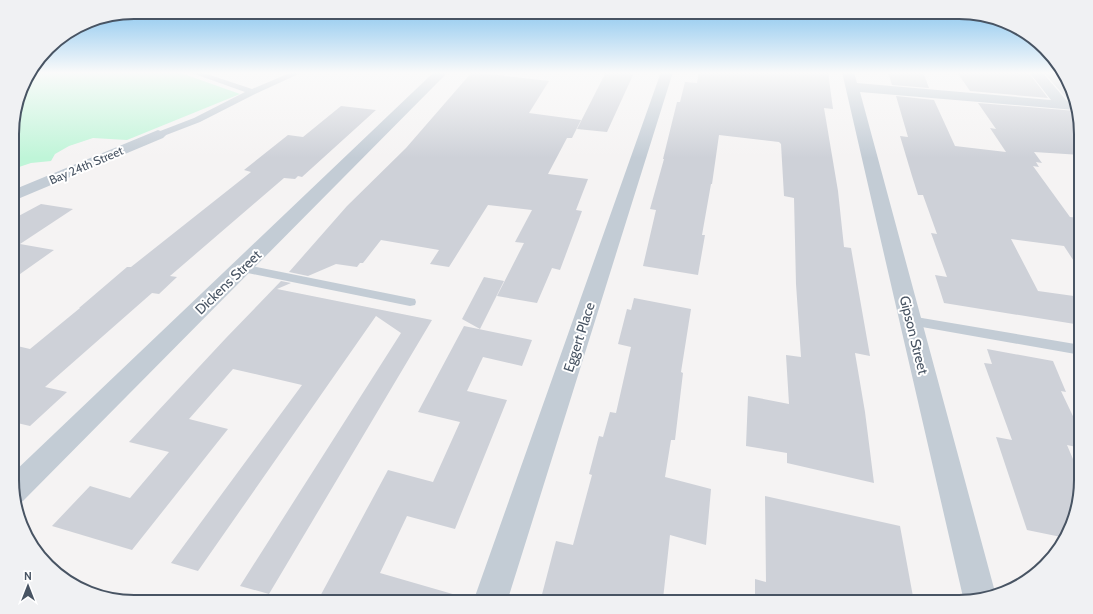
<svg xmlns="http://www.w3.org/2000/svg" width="1093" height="614" font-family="Cabin,sans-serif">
	<rect width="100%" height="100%" fill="#f5f3f3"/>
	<path fill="#bff5d8" d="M 30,72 L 178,72 L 240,94 L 127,140 L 93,138 L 69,146 L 55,154 L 51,161 L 31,163 L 13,169 C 13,137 10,99 30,72 Z"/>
	<path fill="#ced1d8" d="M 472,72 L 549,81 L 529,113 L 581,120 L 572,138 L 567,138 L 548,174 L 588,179 L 576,210 L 582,211 L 560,270 L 552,268 L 537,303 L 497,296 L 524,243 L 515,242 L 532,210 L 488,205 L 449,267 L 430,264 L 439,250 L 381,240 L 363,263 L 360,263 L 357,267 L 336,264 L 308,276 L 289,272 L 347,206 L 406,148 Z
		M 606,72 L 631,72 L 630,74 L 633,75 L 607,132 L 577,129 Z
		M 699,72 L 828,72 L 833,109 L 824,108 L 838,191 L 844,247 L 851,248 L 870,356 L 855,353 L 865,412 L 874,483 L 787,463 L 787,453 L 746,446 L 748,396 L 789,404 L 786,355 L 801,357 L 796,284 L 794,198 L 784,196 L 781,144 L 779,142 L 719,135 L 712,184 L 711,184 L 702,235 L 705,235 L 698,275 L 643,266 L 656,210 L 650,209 L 664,159 L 663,159 L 677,102 L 680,102 L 685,82 L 697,83 Z
		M 888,72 L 923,72 L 929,88 L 892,85 Z
		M 957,72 L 1028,72 L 1048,98 L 970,91 Z
		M 1044,73 L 1063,74 L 1072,100 L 1068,100 Z
		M 896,96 L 934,100 L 955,146 L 1006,152 L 990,128 L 996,129 L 978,103 L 1076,111 L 1081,126 L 1081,155 L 1034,152 L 1042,163 L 1036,162 L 1039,167 L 1033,166 L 1070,217 L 1081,218 L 1081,272 L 1064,246 L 1011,239 L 1038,291 L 1081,297 L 1081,325 L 944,303 L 935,275 L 947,277 L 931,233 L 937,234 L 923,195 L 918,195 L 912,176 L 900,136 L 908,137 Z
		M 341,106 L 376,110 L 302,177 L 298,176 L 295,179 L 284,178 L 170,276 L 177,277 L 159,294 L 152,293 L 45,387 L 67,392 L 30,426 L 13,422 L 13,345 L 30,349 L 80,308 L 79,308 L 127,267 L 131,267 L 251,172 L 244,170 L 288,135 L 303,137 Z
		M 41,204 L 73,209 L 20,244 L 54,250 L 13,279 L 13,219 Z
		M 484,277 L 504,281 L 480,329 L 462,319 Z
		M 281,281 L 291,283 L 277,289 L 432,320 L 269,594 L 240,586 L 401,333 L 376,316 L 198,571 L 171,563 L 302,385 L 233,369 L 189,419 L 228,429 L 132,550 L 52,526 L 90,486 L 130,498 L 169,452 L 129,442 L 226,338 Z
		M 634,298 L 691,309 L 681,372 L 683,373 L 675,440 L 671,440 L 665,477 L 711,489 L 706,545 L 670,535 L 663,599 L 656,602 L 540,602 L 556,541 L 573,545 L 592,475 L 589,474 L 599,436 L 603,437 L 610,412 L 616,413 L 631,347 L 618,344 L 627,309 L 631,310 Z
		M 464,326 L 532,340 L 522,366 L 483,357 L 467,391 L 507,400 L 455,529 L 407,516 L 380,573 L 463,597 L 463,602 L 317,602 L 388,470 L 433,482 L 460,422 L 418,412 Z
		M 987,349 L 1053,361 L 1066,392 L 1061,391 L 1081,433 L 1081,448 L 1067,445 L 1081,478 L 1081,488 L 1066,538 L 1027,530 L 996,437 L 1012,440 L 984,363 L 992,364 Z
		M 765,496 L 900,526 L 914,602 L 755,602 L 755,579 L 766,582 Z"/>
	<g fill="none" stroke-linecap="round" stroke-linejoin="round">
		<path fill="#c3ccd5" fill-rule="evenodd" d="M 189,72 L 201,72 L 252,89 L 292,72 L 303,72 L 255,94 L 200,122 L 161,137 L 155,137 L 154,135 L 155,133 L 194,118 L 245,92 Z
			M 242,264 L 410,298 L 415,299 L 416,302 L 415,305 L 410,306 L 238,271 L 236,268 L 238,265 Z
			M 910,316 L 1081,345 L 1081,355 L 905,324 L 903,321 L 905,318 Z"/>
		<path fill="#c3ccd5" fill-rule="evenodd" d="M 434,72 L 448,72 L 23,501 L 16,504 L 13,496 L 13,473 Z
			M 661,72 L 673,72 L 507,602 L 473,602 Z
			M 842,72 L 854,72 L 857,83 L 1051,100 L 1029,72 L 1042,72 L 1067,101 L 1072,102 L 1075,110 L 860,92 L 995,592 L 967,602 L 963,597 Z
			M 158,130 L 163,132 L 166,135 L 163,138 L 13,201 L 13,190 Z"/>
	</g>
	<linearGradient id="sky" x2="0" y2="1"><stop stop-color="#81c2ee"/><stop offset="0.46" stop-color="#fafafa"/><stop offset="1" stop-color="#fafafa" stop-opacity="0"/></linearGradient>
	<rect width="1093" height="158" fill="url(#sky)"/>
	<g text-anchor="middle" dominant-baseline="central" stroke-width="4" stroke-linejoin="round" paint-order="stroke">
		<g font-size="12" fill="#485463" stroke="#fff">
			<text transform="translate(86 165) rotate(-23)">Bay 24th Street</text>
		</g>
		<g font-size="14" fill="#485463" stroke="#fff">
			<text transform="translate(228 282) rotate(-44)">Dickens Street</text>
			<text transform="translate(914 335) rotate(76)">Gipson Street</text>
			<text transform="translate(579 337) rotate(-72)">Eggert Place</text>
		</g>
	</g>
	<path d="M0 0H1093V614H0ZM134 19H959A115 115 0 0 1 1074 134V480A115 115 0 0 1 959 595H134A115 115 0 0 1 19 480V134A115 115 0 0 1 134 19Z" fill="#f0f1f3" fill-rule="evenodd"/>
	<path fill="none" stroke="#485463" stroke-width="2" d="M134 19H959A115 115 0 0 1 1074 134V480A115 115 0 0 1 959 595H134A115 115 0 0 1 19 480V134A115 115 0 0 1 134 19Z"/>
	<g transform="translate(28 586)" stroke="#ffffff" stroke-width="3" paint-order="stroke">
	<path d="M0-3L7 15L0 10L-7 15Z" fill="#485463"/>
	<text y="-6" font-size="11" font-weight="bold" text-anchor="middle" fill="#485463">N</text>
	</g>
</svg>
